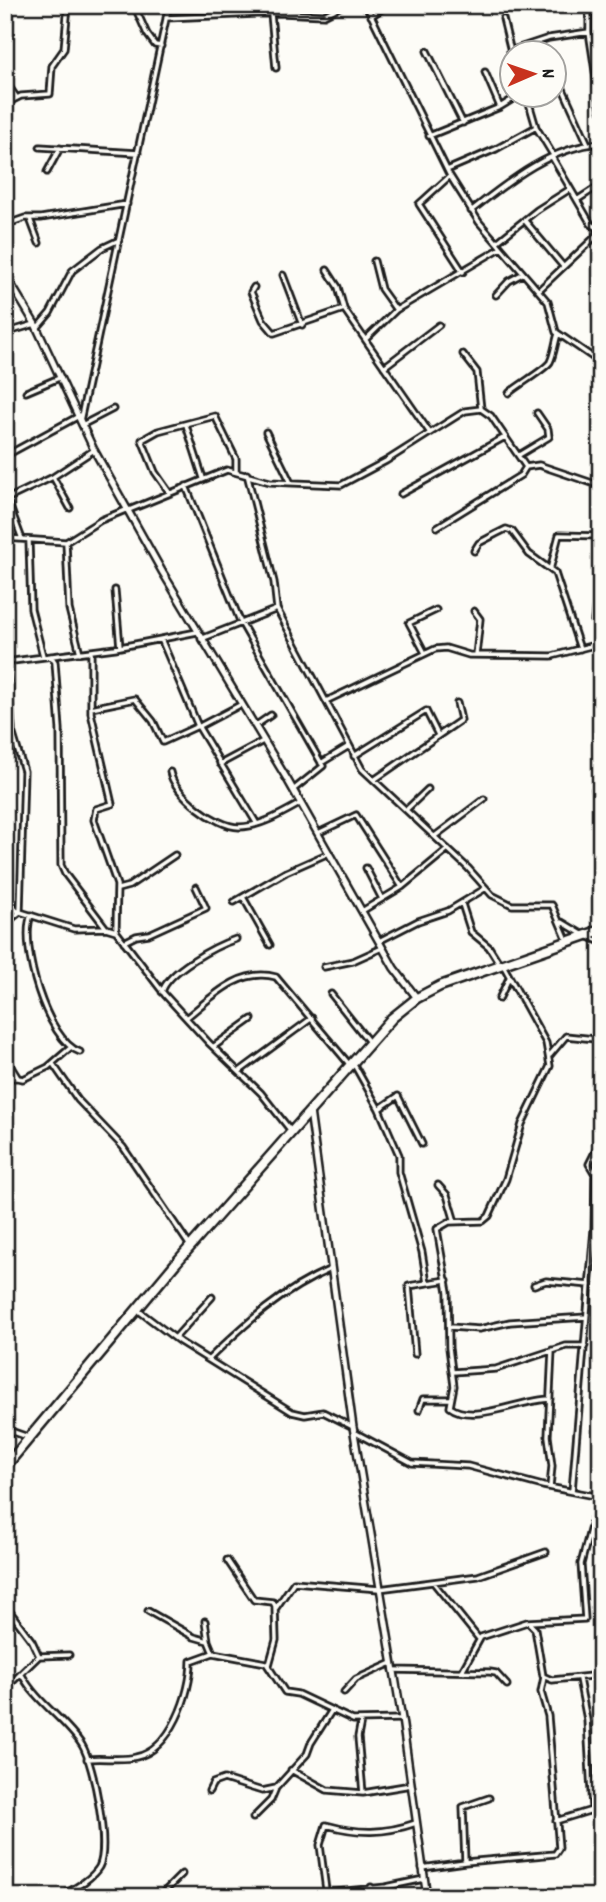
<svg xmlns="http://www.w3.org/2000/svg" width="606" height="1902" font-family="Dekko,sans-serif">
	<rect width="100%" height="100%" fill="#fdfcf7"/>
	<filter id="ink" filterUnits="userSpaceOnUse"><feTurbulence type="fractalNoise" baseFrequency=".0143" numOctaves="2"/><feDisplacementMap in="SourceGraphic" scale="14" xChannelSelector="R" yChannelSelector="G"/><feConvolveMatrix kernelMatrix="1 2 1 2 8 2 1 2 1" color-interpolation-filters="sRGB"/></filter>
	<g filter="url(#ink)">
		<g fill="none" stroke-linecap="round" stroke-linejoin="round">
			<g stroke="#1c1c1c" stroke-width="9">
				<path id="street" d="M 134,5 L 147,34 L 155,45 L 161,46
					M 366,5 L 450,176 L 479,222 L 548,302 L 556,332 L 601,363
					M 589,5 L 589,32
					M 271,14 L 276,68
					M 371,16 L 388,5
					M 166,18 L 279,13 L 324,15 L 343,5
					M 503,19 L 512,56
					M 427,51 L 463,123
					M 510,51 L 549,38 L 589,32 L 601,110
					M 485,72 L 500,107
					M 559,80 L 588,144
					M 5,81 L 17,98
					M 522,94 L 529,103 L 536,127 L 553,155
					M 5,104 L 21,96 L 50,94 L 52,66 L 64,49 L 68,5
					M 429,136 L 500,107 L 521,94
					M 40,147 L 138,153
					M 552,157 L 591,224 L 598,228
					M 447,170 L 496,149 L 536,127
					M 47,172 L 60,148
					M 450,176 L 419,204 L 463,272
					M 577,200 L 597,187
					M 471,211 C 509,181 551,147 601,143
					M 30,219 L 39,243
					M 525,221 L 562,265
					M 5,225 L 25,218 L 41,218 L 127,204
					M 497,242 L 537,210 L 570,189
					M 327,270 L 338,287 L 344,309
					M 283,275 L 302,325
					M 539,290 L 595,237 L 601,224
					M 496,295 L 509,281 L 522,274
					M 396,310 L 501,248
					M 38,327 L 50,313 L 72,271 L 102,248 L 119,240
					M 5,333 L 35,324
					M 367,338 L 396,310 L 381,289 L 374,261
					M 463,354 L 477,372 L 481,409
					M 384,367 L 439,325
					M 26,392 L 59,378
					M 509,393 C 518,385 546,369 550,362 C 554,354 555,343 558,334
					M 80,421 L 169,5
					M 82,425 L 113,409
					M 186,425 L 203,478
					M 266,432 L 291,483
					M 430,433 L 465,411 L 481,409 L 491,416 L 526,467
					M 519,455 L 549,437 L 548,429 L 537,413
					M 5,456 L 77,417
					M 247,474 L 274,582 L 277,609 L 362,769 L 468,868 L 492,895 L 512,905 L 552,905 L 567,940
					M 53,477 L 70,508
					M 186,486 L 240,621 L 323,766 L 293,790
					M 169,492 L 155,472 L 142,440 L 158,431 L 215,416 L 236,459 L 236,471
					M 401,494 L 505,437
					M 129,510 L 227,470 L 270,482 L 341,485 L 386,461 L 430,433 L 344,309 L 274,333 L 263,320 L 251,292 L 254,287
					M 437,527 L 521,475 L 526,467 L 539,465 L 601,486
					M 5,538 L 66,542 L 101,520 L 128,509
					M 22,539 L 7,499 L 53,477 L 94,450
					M 29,541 L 31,609 L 43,656
					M 66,542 L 69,609 L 80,653
					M 474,551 L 479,543 L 496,534 L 506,529 L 512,531 L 529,554 L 555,573 L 580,649
					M 601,553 L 598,581 L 601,583
					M 551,566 L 559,535 L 601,536
					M 115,590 L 120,647
					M 474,611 L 480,619 L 476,655
					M 161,639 L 198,726 L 257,824
					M 201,639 L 277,609
					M 598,644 L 601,655
					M 91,652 L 91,713 L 112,804 L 96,809 L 94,820 L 117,885 L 116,931 L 165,995 L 209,1043 L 261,1093 L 291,1131
					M 425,653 L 409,623 L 436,610
					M 51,656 L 55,662 L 60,729 L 61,865 L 65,874 L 106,928
					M 5,662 L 115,648 L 197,632
					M 326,701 L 435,649 L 446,648 L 469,655 L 552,656 L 598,644 L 594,621 L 598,581
					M 91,708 L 135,699 L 153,721 L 163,742 L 198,726
					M 255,726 L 271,715
					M 198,727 L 240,705
					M 5,735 L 11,733 L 12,728 L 7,662
					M 354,756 L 426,711 L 438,735
					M 321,763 L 349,746
					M 220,764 L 263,741
					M 170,772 C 174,794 216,827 239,827 C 260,827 283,813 301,803
					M 374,780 L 461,720 L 457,703
					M 595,789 L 601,836
					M 407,809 L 428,789
					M 318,833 L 356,815 L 402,887 L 362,911
					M 435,836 L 484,799
					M 366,868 L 382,899
					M 402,887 L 448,849
					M 118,889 L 129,886 L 175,855
					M 243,897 L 270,945
					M 5,898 L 17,911 L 74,929 L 106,928 L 116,931
					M 234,902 L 286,872 L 329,853
					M 462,904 L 471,932 L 489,947 L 499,963
					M 31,915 C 19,946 47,1041 80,1052
					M 562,922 L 582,934
					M 5,924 L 20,912 L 24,771 L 12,731
					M 589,937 L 601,942
					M 379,941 L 418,921 L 448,911 L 486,888
					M 124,942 L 136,936 L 149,934 L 206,908 L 196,887
					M 503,965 L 546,1043 L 550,1066 L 522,1124 L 506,1179 L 489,1216 L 483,1221 L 449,1222 L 437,1229 L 448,1292 L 449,1348 L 454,1386 L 450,1407 C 473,1425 522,1399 550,1399
					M 324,967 L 353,961 L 382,948
					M 162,992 C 168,971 215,946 236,939
					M 331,994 L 369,1042
					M 499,999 L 509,978
					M 186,1018 C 212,997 240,967 276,977 L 349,1064
					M 213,1047 L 252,1019
					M 550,1055 L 566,1036 L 595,1039 L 601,1043
					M 5,1057 L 18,1078 L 23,1079 L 48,1067 L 70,1048
					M 353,1063 L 379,1109 L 399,1155 L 399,1172 L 422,1252 L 427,1283 L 447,1280
					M 53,1064 L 78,1100 L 123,1147 L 190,1246
					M 240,1071 L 312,1018
					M 5,1078 L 19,1078
					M 379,1109 L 398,1096 L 422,1144
					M 438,1185 L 447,1195 L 455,1222
					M 594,1229 L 595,1174 L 589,1164 L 601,1140
					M 534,1285 L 546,1281 L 590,1285
					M 139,1311 L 180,1342 L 292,1412 L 305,1415 L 323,1412 L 351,1426
					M 450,1327 L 479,1329 L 510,1322 L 586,1317
					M 175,1338 L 212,1297
					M 415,1354 L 409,1286 L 427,1283
					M 209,1359 C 246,1323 282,1290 331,1269
					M 453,1372 L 496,1369 L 566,1346 L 585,1346
					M 419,1410 L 423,1399 L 451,1399
					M 5,1429 L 28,1437
					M 354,1432 L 412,1463 L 468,1466 L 543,1486 L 600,1497
					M 550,1487 L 552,1466 L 548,1436 L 552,1350
					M 572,1491 L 594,1229 L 601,1229
					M 227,1560 L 254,1600 L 273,1602 L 275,1606 L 276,1640 L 269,1665
					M 433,1582 L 479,1639
					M 5,1605 L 32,1641 L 39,1656 L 5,1689
					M 276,1608 L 294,1582 L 379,1589 L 478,1576 L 546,1552
					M 148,1611 L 194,1637 L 208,1641 L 213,1653
					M 205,1621 L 208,1641
					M 529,1623 L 535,1629 L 543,1676 L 552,1680 L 601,1675
					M 39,1656 L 69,1655
					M 393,1670 L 490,1672 L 496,1673 L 507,1685
					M 462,1671 L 481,1637 L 527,1622 L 585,1619 L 581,1564 L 599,1496
					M 22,1675 C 37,1703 65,1719 82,1745 C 94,1765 110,1847 99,1867 C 91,1880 73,1889 60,1897
					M 344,1692 L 356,1679 L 392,1663
					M 361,1721 L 358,1737 L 363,1793 L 411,1785
					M 87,1759 C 103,1757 121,1761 136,1757 C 171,1750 191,1693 191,1661 L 213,1653 L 266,1663 L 285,1692 L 298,1694 L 353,1720 L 402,1719
					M 291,1770 L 327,1790 L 363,1793
					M 209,1791 L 213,1783 L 224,1779 L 262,1791 L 276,1788
					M 592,1812 L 601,1810
					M 253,1818 L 271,1800 L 276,1788 L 307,1754 L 311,1743 L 332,1710
					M 556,1821 L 592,1810 L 587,1720 L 579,1679
					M 465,1862 L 555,1854 L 559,1848 L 548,1716 L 541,1692 L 544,1677
					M 422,1868 L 465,1862 L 463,1807 L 489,1798
					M 371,1887 L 371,1897
					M 326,1890 L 320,1845 L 326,1825 C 359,1834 384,1834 416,1823
					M 159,1897 L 182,1874
					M 287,1897 L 386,1887 L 424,1879"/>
			</g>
			<g stroke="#1c1c1c" stroke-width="10">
				<path id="secondary" d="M 5,274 L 35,324 L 94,450 L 163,573 L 287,779 L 394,968 L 417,998
					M 310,1111 L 353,1427 L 402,1719 L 427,1897"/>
			</g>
			<g stroke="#1c1c1c" stroke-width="13">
				<path id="highway" d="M 5,1467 L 175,1264 L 392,1018 L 417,998 L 440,986 L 601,930"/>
			</g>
			<use href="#street" stroke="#fdfcf7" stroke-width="3.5"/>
			<use href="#secondary" stroke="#fdfcf7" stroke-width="5"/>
			<use href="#highway" stroke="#fdfcf7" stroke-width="8"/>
		</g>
	</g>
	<rect width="606" height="1902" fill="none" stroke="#fdfcf7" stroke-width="28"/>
	<rect x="14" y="14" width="578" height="1874" fill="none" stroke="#1c1c1c" stroke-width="2.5" filter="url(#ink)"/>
	<g transform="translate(533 74) rotate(88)"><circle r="33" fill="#fdfcf7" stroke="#a3a29f" stroke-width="2"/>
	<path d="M0-5L12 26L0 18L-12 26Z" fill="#c8321e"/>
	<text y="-10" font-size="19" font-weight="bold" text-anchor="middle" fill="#1c1c1c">N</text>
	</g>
</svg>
